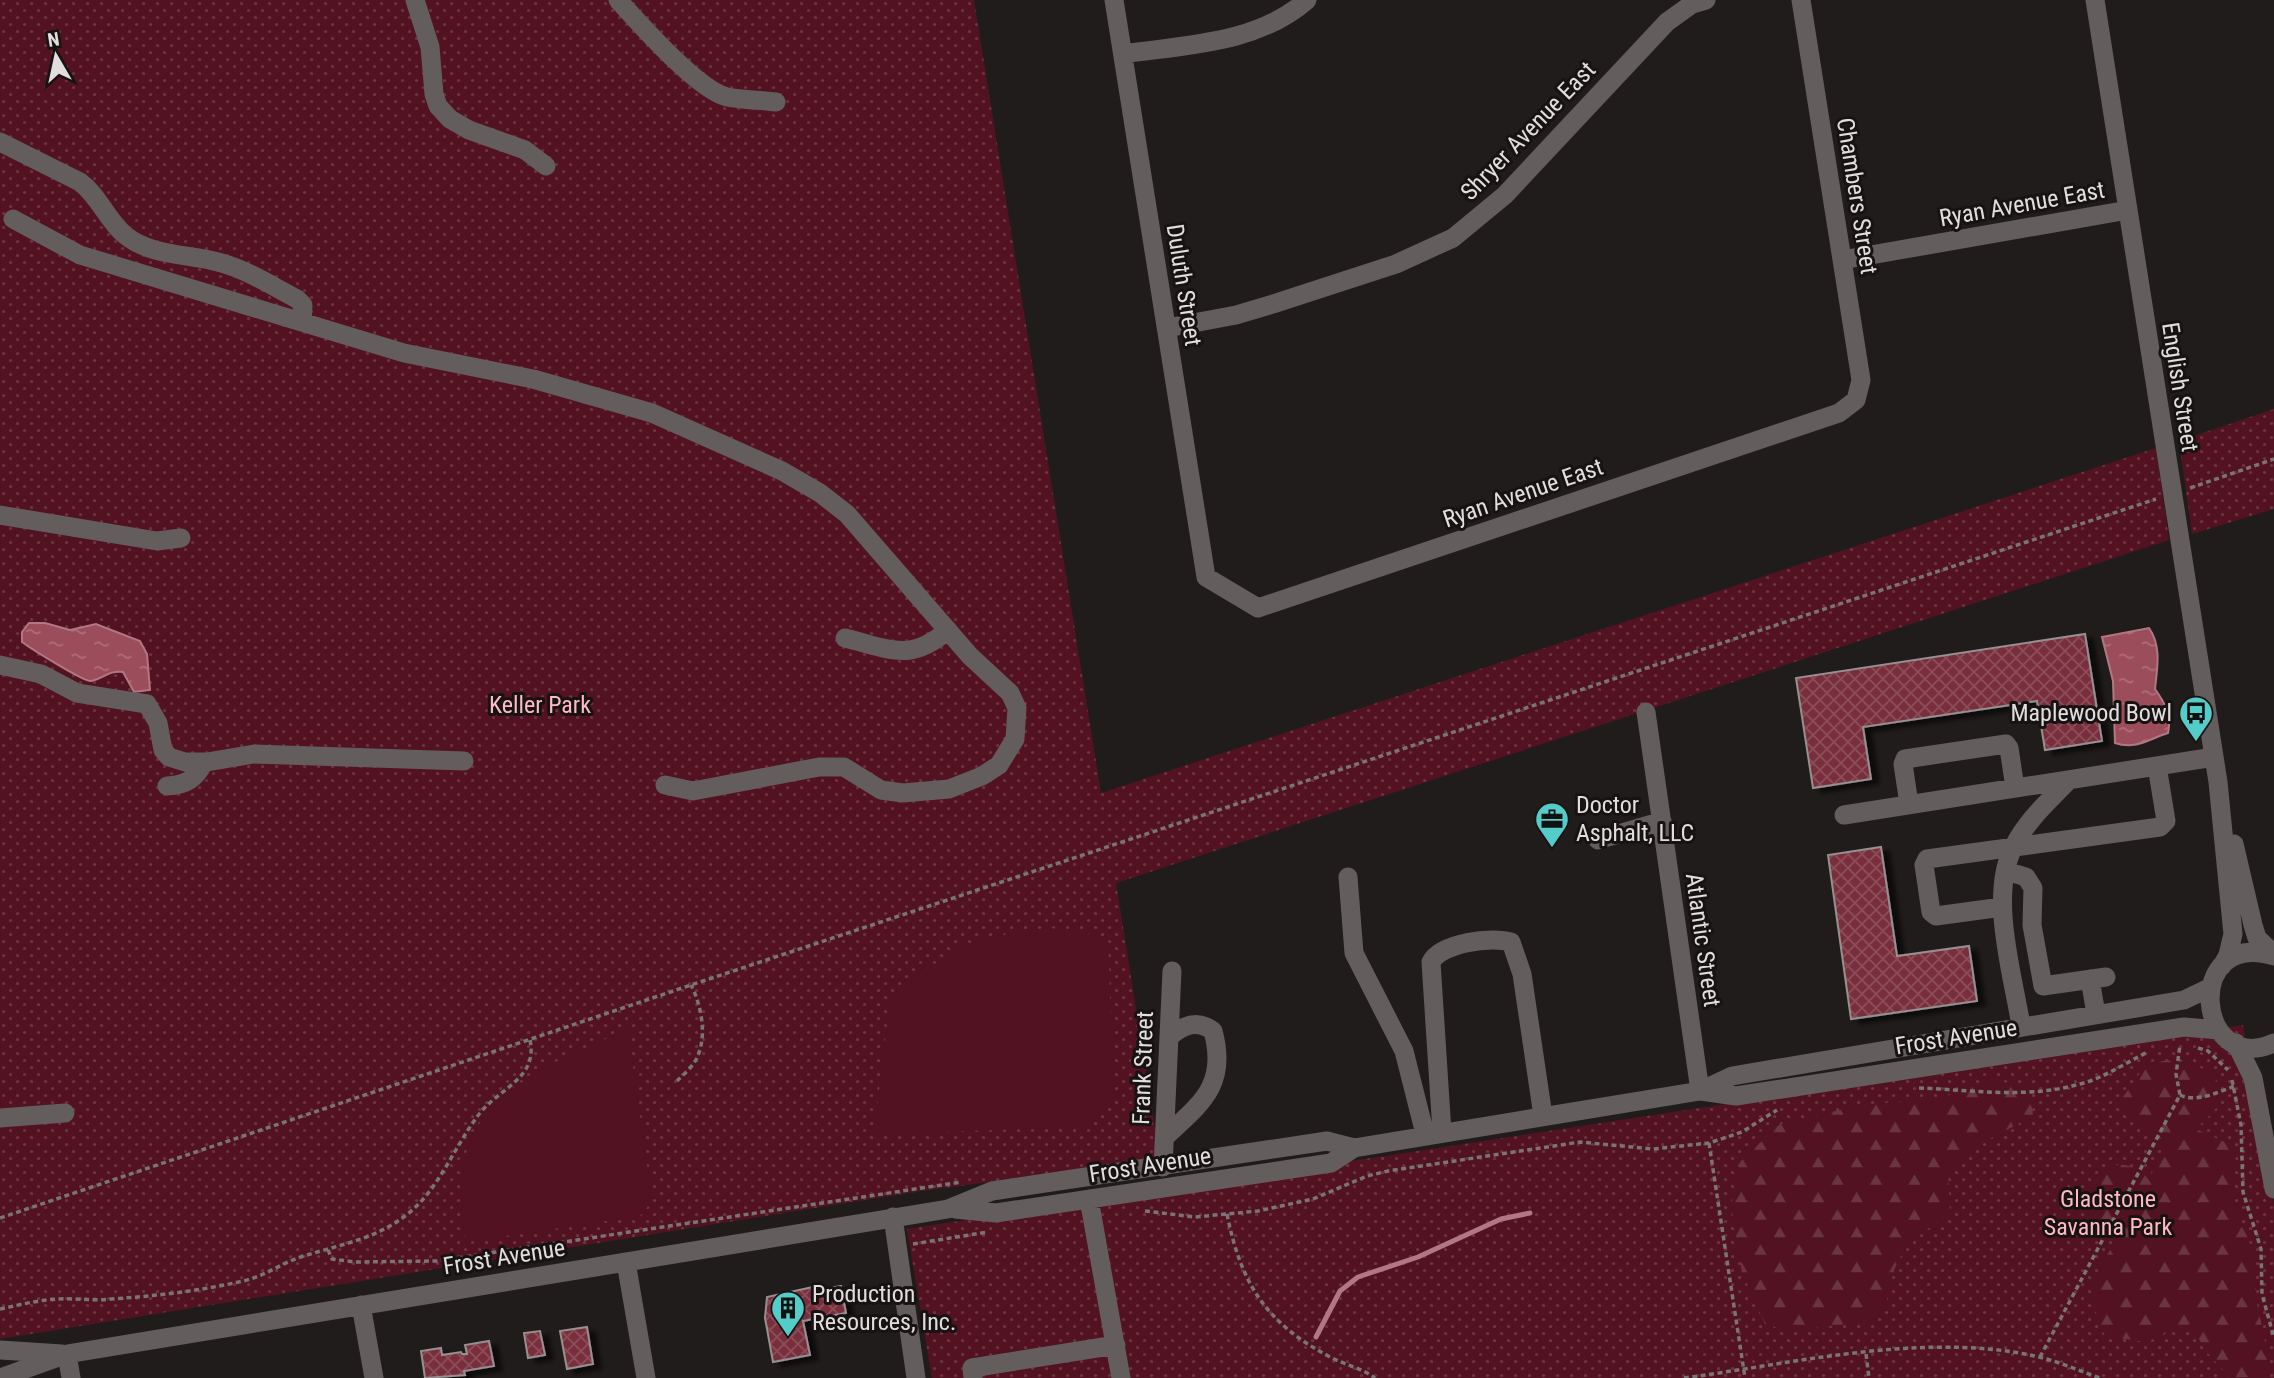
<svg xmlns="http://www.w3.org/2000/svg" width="2274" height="1378" font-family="'Roboto Condensed',sans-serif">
	<defs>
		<pattern id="grass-dots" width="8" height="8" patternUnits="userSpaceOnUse" patternTransform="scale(1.75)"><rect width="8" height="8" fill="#521221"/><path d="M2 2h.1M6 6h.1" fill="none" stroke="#6b3441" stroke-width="1.8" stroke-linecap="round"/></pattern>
		<pattern id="forest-firs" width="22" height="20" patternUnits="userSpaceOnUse" patternTransform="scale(1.75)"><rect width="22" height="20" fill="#521221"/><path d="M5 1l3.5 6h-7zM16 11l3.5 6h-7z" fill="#6b3441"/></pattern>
		<pattern id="water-ripples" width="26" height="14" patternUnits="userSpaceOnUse" patternTransform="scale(1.75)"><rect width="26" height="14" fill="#9c4d5b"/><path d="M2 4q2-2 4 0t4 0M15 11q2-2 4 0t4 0" fill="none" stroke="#ae6f7a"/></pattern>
		<pattern id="building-cross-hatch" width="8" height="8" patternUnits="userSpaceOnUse" patternTransform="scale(1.75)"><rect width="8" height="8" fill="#792f3d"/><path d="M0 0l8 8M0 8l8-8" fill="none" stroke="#8c4d59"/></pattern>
		<filter id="shadow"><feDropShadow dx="8" dy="4.5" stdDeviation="2" flood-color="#0009"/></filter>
	</defs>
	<rect width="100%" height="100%" fill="#211c1c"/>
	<path fill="url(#grass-dots)" d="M 0,0 L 974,0 L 1101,793 L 2156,448 L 2169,540 L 1116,883 L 1160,1159 L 915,1192 L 0,1339 Z
		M 2274,409 L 2274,509 L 2192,534 L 2179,441 Z
		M 2243,1025 L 2274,1204 L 2274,1378 L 932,1378 L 907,1229 Z"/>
	<path fill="url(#forest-firs)" d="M 2167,1060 L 2209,1070 L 2224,1094 L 2214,1111 L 2196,1129 L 2236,1147 L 2234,1201 L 2253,1252 L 2257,1303 L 2270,1365 L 2262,1378 L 2230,1378 L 2206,1351 L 2190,1324 L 2146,1342 L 2105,1336 L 2091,1300 L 2100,1266 L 2118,1238 L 2095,1215 L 2095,1183 L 2104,1170 L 2120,1164 L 2138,1168 L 2149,1180 L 2166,1140 C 2144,1130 2127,1125 2121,1100 L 2145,1066 Z
		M 1990,1080 L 2030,1086 L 2033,1116 L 1978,1145 L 1948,1172 L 1950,1213 C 1907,1243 1893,1253 1886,1307 L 1865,1322 L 1788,1331 L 1765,1324 L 1742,1273 L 1731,1206 L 1740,1162 L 1780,1124 L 1861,1105 L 1941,1098 Z"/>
	<path fill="#521221" d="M 1047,928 L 1074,930 L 1108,938 L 1114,1103 L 1087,1127 L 874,1134 L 890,999 L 911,978 L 966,945 L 988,937 Z
		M 628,1030 L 652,1201 L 640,1216 L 465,1242 C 462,1210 458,1166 472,1136 C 500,1081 574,1052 628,1030 Z"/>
	<path fill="url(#water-ripples)" stroke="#b17883" stroke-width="2" d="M 29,623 L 45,623 L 70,630 L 96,624 L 140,641 L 147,654 L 150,690 L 134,692 L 123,672 C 108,670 104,679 91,681 C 84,682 30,648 22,642 L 22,632 Z
		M 2149,628 C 2162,646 2157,669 2155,689 C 2165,703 2172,716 2168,733 C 2149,739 2136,750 2115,743 L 2113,681 L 2102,637 Z"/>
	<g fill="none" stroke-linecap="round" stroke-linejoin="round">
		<path stroke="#b17883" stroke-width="5" d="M 1316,1337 L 1340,1291 L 1358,1277 L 1418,1257 L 1501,1219 L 1530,1213"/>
	</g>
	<path fill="url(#building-cross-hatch)" stroke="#969090" stroke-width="2" filter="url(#shadow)" d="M 2085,634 L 2102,741 L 2045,750 L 2037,701 L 1863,727 L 1871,779 L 1813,788 L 1796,678 Z
		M 1881,847 L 1897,956 L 1969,946 L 1977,1001 L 1851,1019 L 1828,855 Z
		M 841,1286 L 846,1313 L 803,1321 L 810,1355 L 773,1362 L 765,1318 L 767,1297 L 813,1287 L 814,1291 Z
		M 587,1327 L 593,1364 L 567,1369 L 560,1331 Z
		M 540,1331 L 545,1355 L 528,1358 L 524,1333 Z
		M 489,1341 L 494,1366 L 464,1371 L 465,1375 L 425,1378 L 421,1351 L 441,1348 L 442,1355 L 461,1352 L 462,1354 L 467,1354 L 465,1345 Z"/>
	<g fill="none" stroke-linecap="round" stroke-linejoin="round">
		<path stroke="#797475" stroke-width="3.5" stroke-dasharray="5 3.5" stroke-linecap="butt" d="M 2190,488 L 2274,459
			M 2198,1048 L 2208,1051 L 2228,1070
			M 2232,1080 L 2241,1125 L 2243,1192 L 2261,1249 L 2262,1294 L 2274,1338
			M 677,1081 C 684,1074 695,1065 698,1055 C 707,1035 701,1004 691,985
			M 1919,1088 C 1973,1090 2027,1099 2080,1084 C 2104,1078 2125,1063 2148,1052
			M 2180,1095 C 2197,1103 2218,1092 2235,1086
			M 1709,1143 L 1745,1378
			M 1145,1211 L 1195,1217 L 1258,1211 L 1313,1199 L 1367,1176 L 1388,1171 L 1580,1142 L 1653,1149 L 1709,1143 L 1742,1132 L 1777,1110
			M 1227,1214 C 1241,1284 1266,1323 1330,1357 C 1345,1365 1362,1368 1375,1378
			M 0,1218 L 691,985 L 2156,499
			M 913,1244 L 988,1232
			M 328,1250 L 332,1259 L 355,1262 L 437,1261 L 962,1182
			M 0,1309 C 19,1305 38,1300 58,1299 C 75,1298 93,1301 111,1299 C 155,1296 200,1291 243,1281 C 266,1276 284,1261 307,1255 C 340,1245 377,1238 405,1216 C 439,1191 454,1146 480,1113 C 501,1087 538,1078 530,1040
			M 1866,1354 L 1869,1378
			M 2040,1357 L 2180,1095 L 2176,1074 L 2180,1045
			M 1684,1378 C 1796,1363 1928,1331 2039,1357 C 2060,1362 2080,1371 2100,1378"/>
		<path stroke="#635d5d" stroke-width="19" d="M 415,0 L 430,47 L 434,94 L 438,106 L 450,119 L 469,130 L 525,150 L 546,166
			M 618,0 C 640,24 697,89 727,97 C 742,100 760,100 776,102
			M 1114,0 L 1206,577 L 1258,608 L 1839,413 L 1856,400 L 1861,380 L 1801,0
			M 2095,0 L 2218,782 L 2233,934 L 2228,955 L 2222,966
			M 1123,54 C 1185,45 1257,44 1307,0
			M 0,142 L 80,182 C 99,196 107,220 125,235 C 150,256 189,254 218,262 C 246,269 272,286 297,299 L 303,305 L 302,322
			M 13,219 L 80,255 L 404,353 L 533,379 L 652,413 L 782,471 L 820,493 L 847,514 L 970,656 L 1010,693 L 1017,708 L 1015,739 L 999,765 L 982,776 L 949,789 L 903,793 L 881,790 L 844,767 L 819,767 L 693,791 L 665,785
			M 1842,260 L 2128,210
			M 1167,328 L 1236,315 L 1273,304 L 1396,264 L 1453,238 L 1505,195 L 1667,22 L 1692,4 L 1706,0
			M 0,515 L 157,541 L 181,538
			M 845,638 C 890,649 910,663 948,630
			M 0,665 L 41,674 L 77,693 L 147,704 L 158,723 L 163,750 L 169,757 L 185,762 L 207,762 L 254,754 L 464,761
			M 1646,712 L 1700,1091
			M 167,786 C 186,785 196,779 204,762
			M 1909,804 L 1903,764 L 1905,759 L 2006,744 L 2009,748 L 2015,788
			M 1844,815 L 2214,757
			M 1598,840 L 1662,821
			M 2234,844 L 2253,925 L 2257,938 L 2274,954
			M 2006,871 L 2026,877 L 2033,888 L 2032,925 L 2043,986 L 2106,977
			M 1348,877 L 1354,953 L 1404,1051 L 1425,1134
			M 2002,907 L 1936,916 L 1931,912 L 1924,865 L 1927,859 L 2160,827 L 2166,821 L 2157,766
			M 2274,956 C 2182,928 2196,1078 2274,1043
			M 2090,979 L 2096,1014
			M 2021,1026 C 2013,974 1988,895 2014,846 C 2027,820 2049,801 2069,780
			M 2236,1043 L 2253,1078 L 2274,1189
			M 1701,1091 L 1736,1096 L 2184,1027 L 2219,1030
			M 0,1118 L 65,1113
			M 1442,1132 L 1431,962 C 1441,943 1492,936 1511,942 L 1522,974 L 1543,1116
			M 1165,1137 C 1200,1104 1228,1086 1213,1031 C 1197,1019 1183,1025 1169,1037
			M 1163,1167 L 1172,971
			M 1089,1199 L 1121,1378
			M 955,1209 L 996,1213 L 1331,1163 L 1354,1148 L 1700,1091 L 1732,1076 L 2184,1000 L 2209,988
			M 893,1217 L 916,1378
			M 626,1262 L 646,1378
			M 361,1305 L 374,1378
			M 0,1350 L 62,1354
			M 67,1354 L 71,1378
			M 0,1378 L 67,1354 L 948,1209 L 992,1191 L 1327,1141 L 1354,1148
			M 973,1378 L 972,1368 L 1116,1345"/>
	</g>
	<defs>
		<g id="bus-pin" transform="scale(1.75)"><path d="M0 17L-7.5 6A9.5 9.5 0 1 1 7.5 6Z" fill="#54cdc8" stroke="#181313"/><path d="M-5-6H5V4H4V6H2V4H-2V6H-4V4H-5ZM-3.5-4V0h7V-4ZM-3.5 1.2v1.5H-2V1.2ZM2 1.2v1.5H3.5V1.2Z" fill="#111"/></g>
		<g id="office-pin" transform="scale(1.75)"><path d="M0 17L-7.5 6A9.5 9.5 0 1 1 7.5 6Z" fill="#54cdc8" stroke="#181313"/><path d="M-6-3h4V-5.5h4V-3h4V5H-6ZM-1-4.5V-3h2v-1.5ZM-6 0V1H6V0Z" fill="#111"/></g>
		<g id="building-pin" transform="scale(1.75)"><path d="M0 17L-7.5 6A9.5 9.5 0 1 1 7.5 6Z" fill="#54cdc8" stroke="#181313"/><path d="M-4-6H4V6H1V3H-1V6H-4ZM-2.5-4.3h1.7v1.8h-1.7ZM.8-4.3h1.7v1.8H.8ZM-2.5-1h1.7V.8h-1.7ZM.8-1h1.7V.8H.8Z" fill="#111"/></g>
	</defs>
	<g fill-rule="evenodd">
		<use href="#bus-pin" x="2196" y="713"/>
		<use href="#office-pin" x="1552" y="819"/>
		<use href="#building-pin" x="788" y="1308"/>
	</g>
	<g text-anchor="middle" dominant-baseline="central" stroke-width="6" stroke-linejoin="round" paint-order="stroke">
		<g font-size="24" fill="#e2dedf" stroke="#181313">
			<text transform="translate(1528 131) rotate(-46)">Shryer Avenue East</text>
			<text transform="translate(1857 196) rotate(81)">Chambers Street</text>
			<text transform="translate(2022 204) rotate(-10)">Ryan Avenue East</text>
			<text transform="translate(1184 285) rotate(81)">Duluth Street</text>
			<text transform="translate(2180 387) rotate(81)">English Street</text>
			<text transform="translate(1523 493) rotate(-19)">Ryan Avenue East</text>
			<text transform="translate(1703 940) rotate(82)">Atlantic Street</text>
			<text transform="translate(1956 1037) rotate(-9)">Frost Avenue</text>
			<text transform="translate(1143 1068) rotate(-88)">Frank Street</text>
			<text transform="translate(1150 1165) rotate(-9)">Frost Avenue</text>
			<text transform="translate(504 1257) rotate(-9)">Frost Avenue</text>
		</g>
		<g font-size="24" fill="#ffb9c2" stroke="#181313">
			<text x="540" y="705">Keller Park</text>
			<text x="2108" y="1199">Gladstone<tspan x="2108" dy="28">Savanna Park</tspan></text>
		</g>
		<g font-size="24" fill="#e2dedf" stroke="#181313" text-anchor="start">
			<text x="2172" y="713" text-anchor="end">Maplewood Bowl</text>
			<text x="1576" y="805">Doctor<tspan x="1576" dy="28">Asphalt, LLC</tspan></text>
			<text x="812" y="1294">Production<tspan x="812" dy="28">Resources, Inc.</tspan></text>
		</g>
	</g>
	<g transform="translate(56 56) rotate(351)" stroke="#181313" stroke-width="5" paint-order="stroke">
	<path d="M0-5L12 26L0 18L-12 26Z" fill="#e2dedf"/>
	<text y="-10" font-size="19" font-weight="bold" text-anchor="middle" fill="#e2dedf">N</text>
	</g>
</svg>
